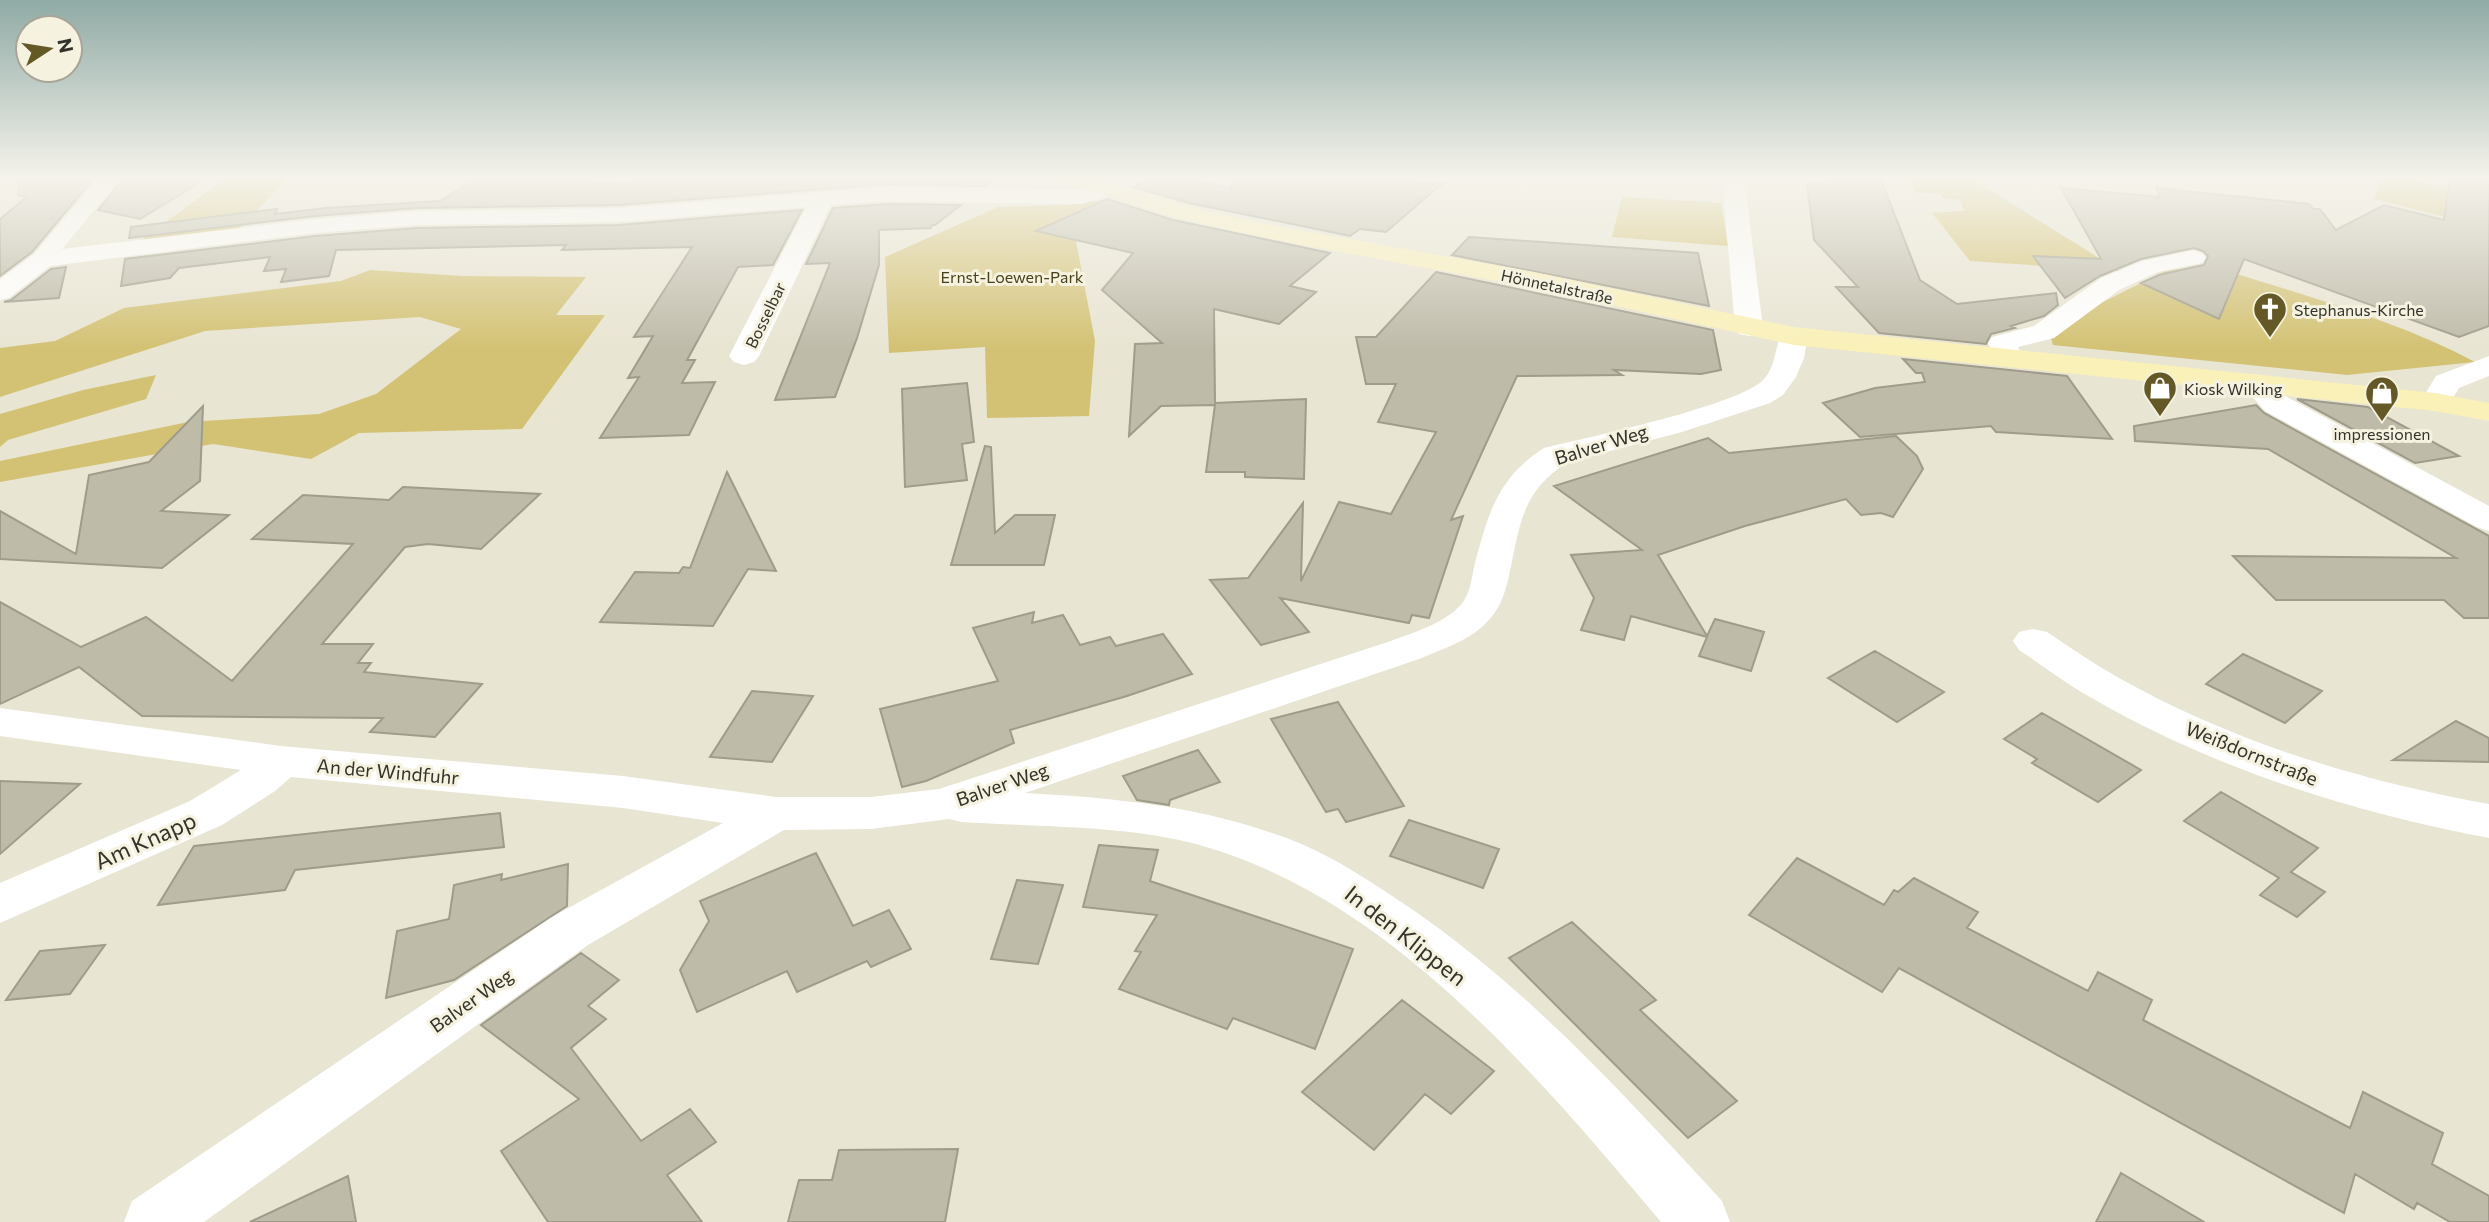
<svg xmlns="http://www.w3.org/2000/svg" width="2489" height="1222" font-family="Commissioner,sans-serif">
	<rect width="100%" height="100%" fill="#e9e5d3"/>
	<path fill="#d3c274" d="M 227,177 L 289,177 L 237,231 L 136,244 Z
		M 1909,177 L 1969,177 L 2120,271 L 1970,261 L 1932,213 L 1964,211 L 1960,200 L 1943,198 L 1941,194 L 1914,192 Z
		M 2383,177 L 2396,177 L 2489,196 L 2489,228 L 2374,199 Z
		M 1622,197 L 1721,203 L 1728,246 L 1612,237 Z
		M 1094,201 L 1120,208 L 1074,231 L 1095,341 L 1089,416 L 987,418 L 985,347 L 889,353 L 885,257 L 998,207 L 1068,205 Z
		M 2205,264 C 2292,292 2396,319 2475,362 L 2347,375 L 2053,345 L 2051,338 L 2093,307 L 2163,272 Z
		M 370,270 L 462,276 L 586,277 L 556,315 L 605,315 L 522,429 L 359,433 L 311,459 L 213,444 L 0,482 L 0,461 L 188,422 L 319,414 L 376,394 L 461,329 L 420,317 L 205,331 L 0,397 L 0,348 L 55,341 L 124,308 L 341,281 Z
		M 156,375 L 146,399 L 8,440 L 0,447 L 0,414 L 83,390 Z"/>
	<path fill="#bebba9" stroke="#9f9c8b" stroke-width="2" d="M 20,177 L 95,177 L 32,252 L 0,276 L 0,219 L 27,197 L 18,195 Z
		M 125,177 L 209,177 L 140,219 L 98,210 Z
		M 639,177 L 996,177 L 985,186 L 887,184 L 619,205 L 417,208 L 315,216 L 129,238 L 131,227 L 277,209 L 275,214 L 326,208 L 440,201 L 472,181 L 509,181 L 515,178 L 627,184 Z
		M 1155,177 L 1185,177 L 1231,189 L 1232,177 L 1417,177 L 1415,183 L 1443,183 L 1386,232 L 1360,229 L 1350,236 L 1189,203 L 1134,187 Z
		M 1828,177 L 1880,177 L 1920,280 L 1957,304 L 2056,293 L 2058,305 L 2044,316 L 2011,326 L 2015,328 L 1991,334 L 1986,344 L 1879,333 L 1836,287 L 1858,287 L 1814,240 L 1807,183 L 1830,185 Z
		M 2450,177 L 2489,177 L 2489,326 L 2459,337 L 2244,259 L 2219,319 L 2141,283 L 2159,275 L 2204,265 L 2208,256 L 2203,251 L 2194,248 L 2141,259 L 2100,276 L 2065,298 L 2033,256 L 2101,259 L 2061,188 L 2160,197 L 2156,188 L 2309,204 L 2313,209 L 2320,209 L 2336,230 L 2384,205 L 2444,220 Z
		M 1107,199 L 1173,220 L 1330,253 L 1290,286 L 1316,292 L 1279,324 L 1214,309 L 1215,403 L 1306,399 L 1304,479 L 1245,477 L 1245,472 L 1206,472 L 1215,405 L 1161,406 L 1129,436 L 1135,344 L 1162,343 L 1102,290 L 1133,253 L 1036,231 Z
		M 887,204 L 961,205 L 935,225 L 932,225 L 931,228 L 879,230 L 879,265 L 857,338 L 835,397 L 775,400 L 830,263 L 806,264 L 833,208 Z
		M 802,210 L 773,265 L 738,267 L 687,360 L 695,360 L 682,383 L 715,382 L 689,435 L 600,438 L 639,377 L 628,378 L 653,336 L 634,337 L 692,247 L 562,250 L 566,245 L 336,250 L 329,276 L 281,282 L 286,269 L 264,271 L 270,257 L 179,268 L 170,278 L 121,286 L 125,259 L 315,236 L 417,228 L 619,225 Z
		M 1469,237 L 1698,253 L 1709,306 L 1452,255 Z
		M 66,267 L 59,298 L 4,302 L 11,300 L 51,269 Z
		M 1436,272 L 1713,330 L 1721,370 L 1701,374 L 1614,370 L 1622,375 L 1517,376 L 1451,520 L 1463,516 L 1429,618 L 1412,615 L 1409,623 L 1280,598 L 1309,632 L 1261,645 L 1210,580 L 1248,578 L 1303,503 L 1301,581 L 1339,502 L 1391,514 L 1436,432 L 1378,422 L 1396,384 L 1366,384 L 1356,337 L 1376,337 Z
		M 1903,359 L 2067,376 L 2112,439 L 1996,432 L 1991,426 L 1860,437 L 1823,403 L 1875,388 L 1925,382 L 1922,373 L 1916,373 Z
		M 967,383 L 974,442 L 962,444 L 967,480 L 905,487 L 902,389 Z
		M 2297,399 L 2368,407 L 2459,456 L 2415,463 Z
		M 2256,405 L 2264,413 L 2489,536 L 2489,618 L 2464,618 L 2444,600 L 2276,600 L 2233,556 L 2456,558 L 2268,449 L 2135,441 L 2134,426 Z
		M 203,406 L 200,481 L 161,511 L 229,515 L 162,568 L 0,559 L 0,511 L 76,554 L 89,475 L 149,462 Z
		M 1896,436 L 1917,456 L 1923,469 L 1893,517 L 1881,513 L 1861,515 L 1846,499 L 1745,526 L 1658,555 L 1707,636 L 1715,619 L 1764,632 L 1751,671 L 1699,656 L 1707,637 L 1631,616 L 1624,640 L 1581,630 L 1594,598 L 1571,555 L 1642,550 L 1554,486 L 1708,438 L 1729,453 Z
		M 985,446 L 991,447 L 995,533 L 1015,515 L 1055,515 L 1044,565 L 951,565 Z
		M 727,472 L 776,571 L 748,569 L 713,626 L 600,622 L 635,572 L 679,573 L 683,567 L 690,568 Z
		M 403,487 L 540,494 L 481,549 L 428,544 L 405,547 L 322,644 L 373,644 L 358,663 L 371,663 L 364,672 L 482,684 L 435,737 L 370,732 L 383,718 L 142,716 L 79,667 L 0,704 L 0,602 L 81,647 L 146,617 L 232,681 L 353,544 L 252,539 L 303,495 L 389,500 Z
		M 1034,612 L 1032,623 L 1063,615 L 1080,645 L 1110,637 L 1116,646 L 1163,634 L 1192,674 L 1127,696 L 1010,730 L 1014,743 L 926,781 L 902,787 L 880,709 L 998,681 L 973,628 Z
		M 1875,651 L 1944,692 L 1897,722 L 1828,678 Z
		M 2243,654 L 2322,691 L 2285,723 L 2206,684 Z
		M 752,691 L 813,696 L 772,762 L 710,757 Z
		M 1338,702 L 1404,806 L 1346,822 L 1338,809 L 1326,812 L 1271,719 Z
		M 2042,713 L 2141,770 L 2098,802 L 2032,763 L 2037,759 L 2004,739 Z
		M 2456,721 L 2489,738 L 2489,762 L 2393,760 Z
		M 1198,750 L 1220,782 L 1170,800 L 1169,805 L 1137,800 L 1123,776 Z
		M 0,781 L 80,784 L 0,854 Z
		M 2221,792 L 2318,848 L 2291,872 L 2325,892 L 2297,917 L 2260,895 L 2279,878 L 2184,821 Z
		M 500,813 L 504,847 L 295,870 L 285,890 L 158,905 L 194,846 Z
		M 1409,820 L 1499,849 L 1483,888 L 1390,856 Z
		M 1099,845 L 1158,850 L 1150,881 L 1353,949 L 1315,1049 L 1233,1018 L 1227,1029 L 1119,989 L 1141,952 L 1135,951 L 1157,915 L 1083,907 Z
		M 816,853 L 853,926 L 889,910 L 911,949 L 871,967 L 867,961 L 797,992 L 787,971 L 697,1012 L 680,970 L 709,921 L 700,901 Z
		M 1797,858 L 1884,905 L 1894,890 L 1898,892 L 1914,878 L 1978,912 L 1967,928 L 2088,991 L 2098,972 L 2152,1000 L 2143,1020 L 2350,1128 L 2363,1092 L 2443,1133 L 2432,1164 L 2489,1196 L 2489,1222 L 2450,1222 L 2417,1203 L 2414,1209 L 2355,1174 L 2344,1213 L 1899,968 L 1882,992 L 1749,915 Z
		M 568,864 L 567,906 L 454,980 L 386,998 L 397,931 L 449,919 L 454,885 L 502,874 L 501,880 Z
		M 1017,880 L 1063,885 L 1038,964 L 991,959 Z
		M 1572,922 L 1656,1000 L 1640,1010 L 1737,1101 L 1688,1138 L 1509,958 Z
		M 105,945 L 70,994 L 6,1000 L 40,951 Z
		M 581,953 L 619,980 L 588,1006 L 606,1019 L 571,1048 L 641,1141 L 690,1109 L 716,1142 L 667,1175 L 702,1222 L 548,1222 L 501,1151 L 579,1099 L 481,1025 Z
		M 1402,1000 L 1494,1071 L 1451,1114 L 1425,1094 L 1374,1150 L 1302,1092 Z
		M 958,1149 L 945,1222 L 788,1222 L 799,1180 L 832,1180 L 839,1150 Z
		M 2121,1173 L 2204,1222 L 2096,1222 Z
		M 348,1176 L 356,1222 L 250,1222 Z"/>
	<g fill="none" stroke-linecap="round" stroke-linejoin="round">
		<path fill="#fff" fill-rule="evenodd" d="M 99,177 L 122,177 L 62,249 L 315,219 L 417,211 L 619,208 L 887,187 L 1080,190 L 1106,182 L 1114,184 L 1117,189 L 1114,194 L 1082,204 L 887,201 L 831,205 L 759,356 L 754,362 L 744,365 L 734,362 L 729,356 L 806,207 L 619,222 L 417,225 L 315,233 L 50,266 L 9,298 L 0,300 L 0,279 L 34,254 Z
			M 1722,177 L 1744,177 L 1763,328 L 1759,334 L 1749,336 L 1739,334 L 1735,328 Z
			M 2193,250 L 2202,253 L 2206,258 L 2202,263 L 2158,272 L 2119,290 L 2054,338 L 2018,347 L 2023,357 L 2018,363 L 2008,366 L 1998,363 L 1988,343 L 1992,337 L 2034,326 L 2101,278 L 2142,261 Z
			M 1794,327 L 1804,330 L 1808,336 L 1804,358 L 1796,377 L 1783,395 L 1770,403 L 1682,432 L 1568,462 C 1523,490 1520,523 1510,571 C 1506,590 1502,605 1489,620 C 1471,640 1443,649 1419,659 L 1025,793 C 1114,798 1191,805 1275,834 C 1313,846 1350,868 1383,890 C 1514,973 1618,1088 1722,1201 L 1730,1222 L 1661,1222 C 1536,1074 1384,891 1188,842 C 1117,825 1034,827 961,822 L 949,819 L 871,829 L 784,830 L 588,945 L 204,1222 L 124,1222 L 132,1201 L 552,917 L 723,823 L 623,808 L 291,777 L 275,791 L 222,825 L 0,923 L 0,883 L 190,801 L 241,770 L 0,736 L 0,708 L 281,746 L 623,776 L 776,797 L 871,797 L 939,789 L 1391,641 C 1414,632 1451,622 1465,599 C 1471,589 1472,575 1475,563 C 1488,514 1498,477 1544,448 C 1585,438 1742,405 1764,379 C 1777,365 1774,345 1784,330 Z
			M 2489,356 L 2489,376 L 2459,388 L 2446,409 L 2435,411 L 2424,409 L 2420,402 L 2436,376 Z
			M 2255,374 L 2266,377 L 2287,397 L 2489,506 L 2489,531 L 2477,527 L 2265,411 L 2240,383 L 2244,377 Z
			M 2033,629 L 2047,632 C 2071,648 2094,664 2119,678 C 2233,742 2360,781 2489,804 L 2489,838 C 2351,812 2212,768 2090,697 C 2065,683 2042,665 2019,650 L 2013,641 L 2019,632 Z"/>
		<path fill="#faf1b9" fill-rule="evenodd" d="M 1060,177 L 1095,177 L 1188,206 L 1266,224 L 1534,272 L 1794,327 L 2435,393 L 2489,403 L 2489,421 L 2435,411 L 1794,345 L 1534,288 L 1266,238 L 1174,217 L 1063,182 Z"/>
	</g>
	<linearGradient id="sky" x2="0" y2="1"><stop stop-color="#90aaa5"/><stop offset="0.51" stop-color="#f5f3eb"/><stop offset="1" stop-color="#f5f3eb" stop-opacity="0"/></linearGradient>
	<rect width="2489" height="348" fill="url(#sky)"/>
	<defs>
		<g id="church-pin" transform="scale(1.75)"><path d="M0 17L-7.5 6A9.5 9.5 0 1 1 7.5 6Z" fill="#645926" stroke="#f6f2e0"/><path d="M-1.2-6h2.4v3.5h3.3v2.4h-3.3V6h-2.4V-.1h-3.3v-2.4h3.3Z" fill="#fff"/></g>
		<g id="shop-pin" transform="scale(1.75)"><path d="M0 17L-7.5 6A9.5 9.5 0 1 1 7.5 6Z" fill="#645926" stroke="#f6f2e0"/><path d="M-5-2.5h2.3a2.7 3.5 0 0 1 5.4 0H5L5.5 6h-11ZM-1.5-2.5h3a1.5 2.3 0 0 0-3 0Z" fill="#fff"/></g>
	</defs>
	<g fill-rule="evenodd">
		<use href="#church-pin" x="2270" y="309"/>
		<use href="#shop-pin" x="2160" y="388"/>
		<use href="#shop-pin" x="2382" y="393"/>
	</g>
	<g text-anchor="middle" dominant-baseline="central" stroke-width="6" stroke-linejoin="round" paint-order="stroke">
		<g font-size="16" fill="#474019" stroke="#f6f2e0">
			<text x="1012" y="276">Ernst-Loewen-Park</text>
		</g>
		<g font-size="16" fill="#33322b" stroke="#f6f2e0">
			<text transform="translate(1557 286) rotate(12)">Hönnetalstraße</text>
			<text transform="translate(765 315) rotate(-64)">Bosselbar</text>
		</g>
		<g font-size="16" fill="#33322b" stroke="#f6f2e0" text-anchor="start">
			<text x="2294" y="309">Stephanus-Kirche</text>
			<text x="2184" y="388">Kiosk Wilking</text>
			<text x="2382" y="433" text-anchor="middle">impressionen</text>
		</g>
		<g font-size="19" fill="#33322b" stroke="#f6f2e0">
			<text transform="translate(1601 444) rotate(-17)">Balver Weg</text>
			<text transform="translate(2252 753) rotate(22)">Weißdornstraße</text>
			<text transform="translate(388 771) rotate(5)">An der Windfuhr</text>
			<text transform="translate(1002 784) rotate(-19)">Balver Weg</text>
			<text transform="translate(471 1000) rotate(-35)">Balver Weg</text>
		</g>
		<g font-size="23" fill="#33322b" stroke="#f6f2e0">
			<text transform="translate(145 840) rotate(-24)">Am Knapp</text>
			<text transform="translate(1406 935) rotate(38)">In den Klippen</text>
		</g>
	</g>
	<g transform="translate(49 49) rotate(78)"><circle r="33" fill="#f6f2e0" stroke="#a8a598" stroke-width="2"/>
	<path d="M0-5L12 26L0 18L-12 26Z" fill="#645926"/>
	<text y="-10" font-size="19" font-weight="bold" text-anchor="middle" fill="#33322b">N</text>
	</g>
</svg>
